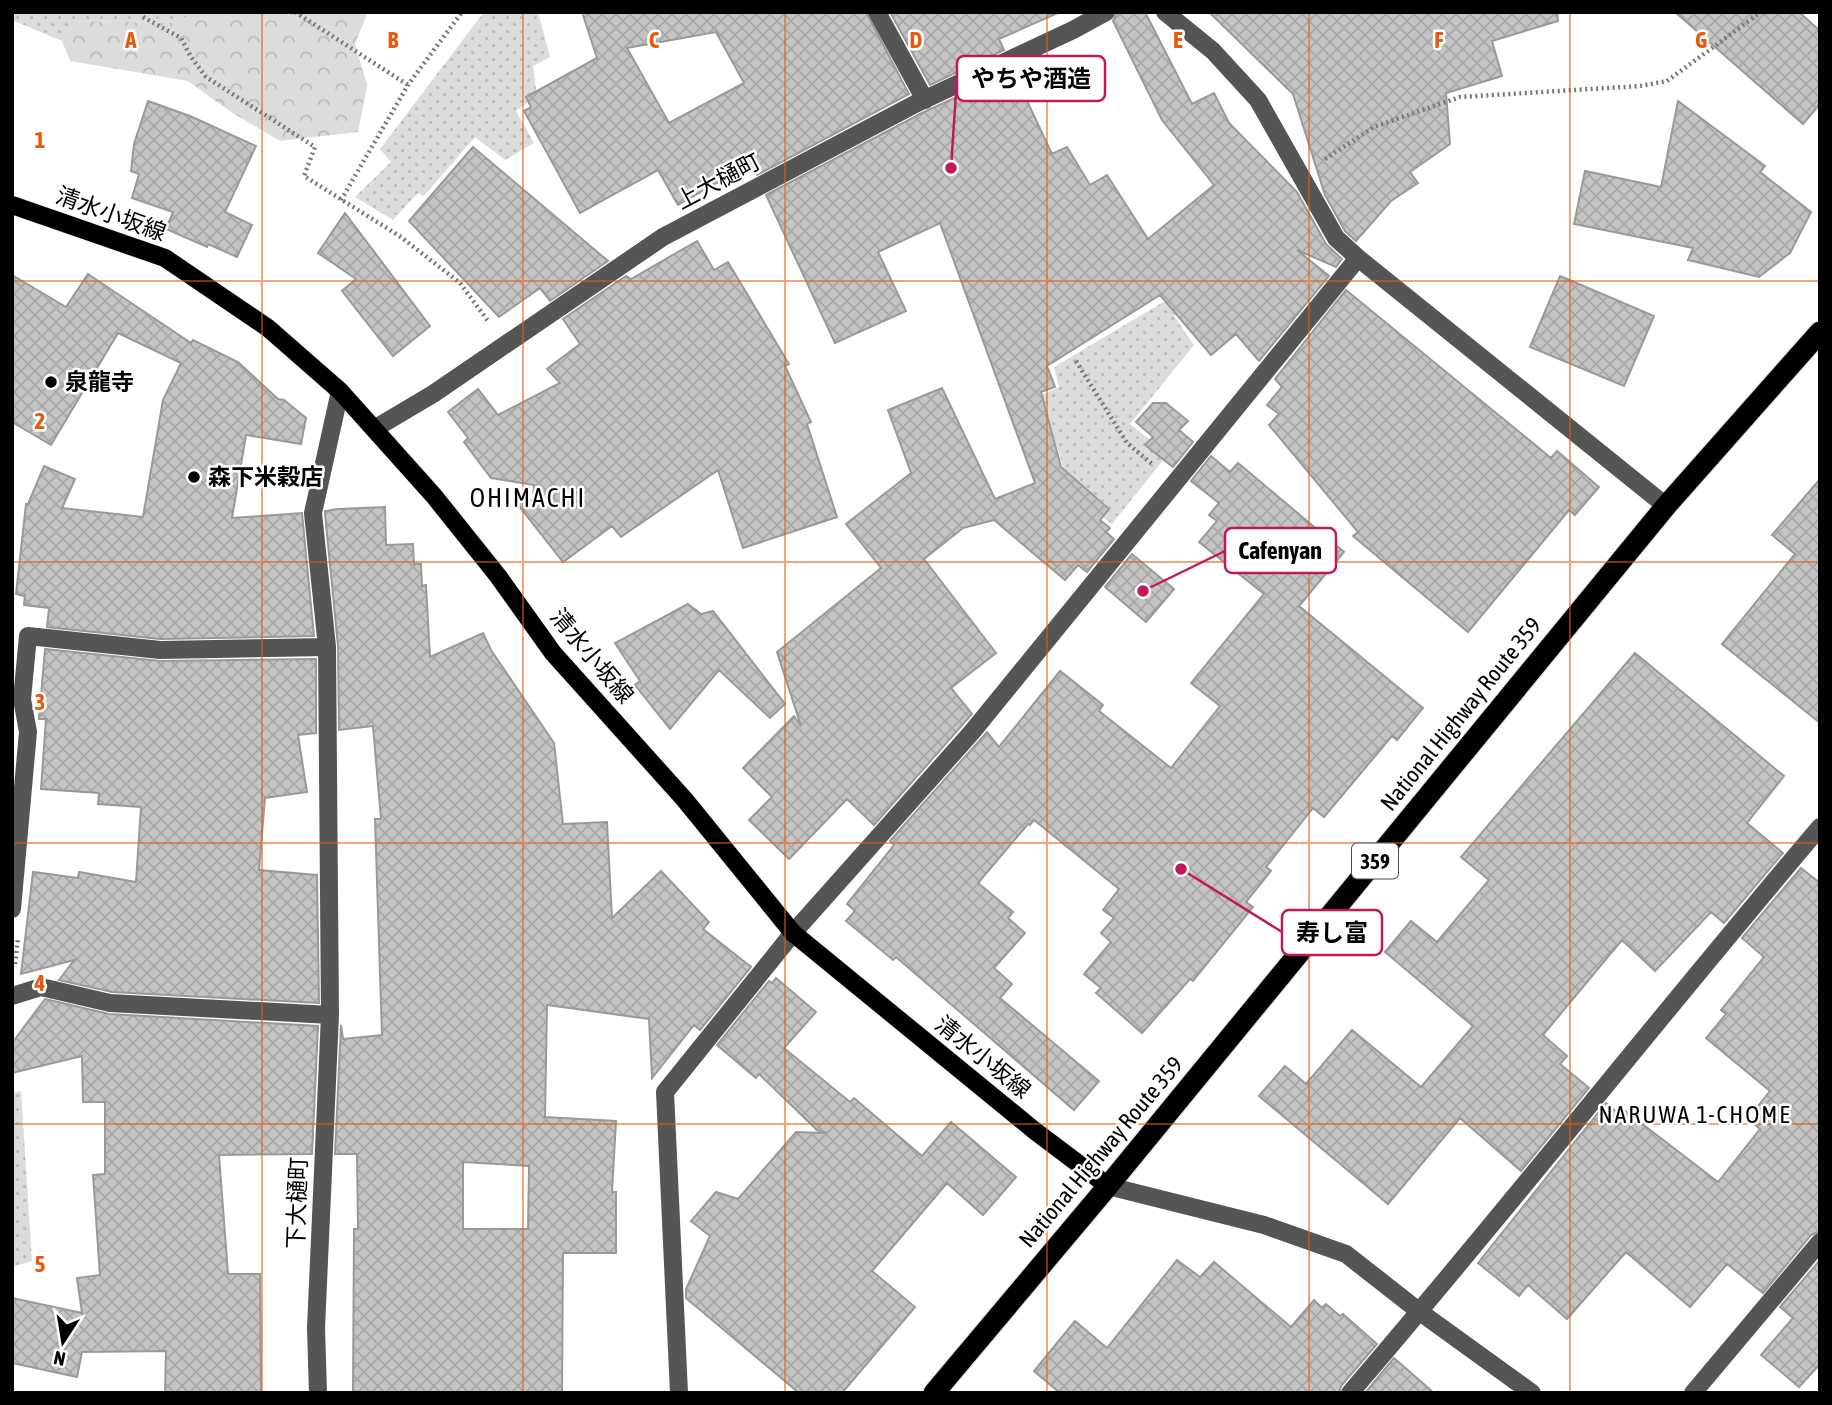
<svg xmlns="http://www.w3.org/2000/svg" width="1832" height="1405" font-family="'Asap Condensed','Noto Sans JP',sans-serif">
	<defs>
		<pattern id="grass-dots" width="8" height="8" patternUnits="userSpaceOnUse" patternTransform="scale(1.75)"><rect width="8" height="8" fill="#dcdcdc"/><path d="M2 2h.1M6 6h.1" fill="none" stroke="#bbb" stroke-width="1.8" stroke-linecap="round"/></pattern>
		<pattern id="forest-crowns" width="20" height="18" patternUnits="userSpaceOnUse" patternTransform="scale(1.75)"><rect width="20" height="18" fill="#dcdcdc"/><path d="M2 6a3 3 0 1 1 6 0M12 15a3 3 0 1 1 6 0" fill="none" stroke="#bbb"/></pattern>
		<pattern id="building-cross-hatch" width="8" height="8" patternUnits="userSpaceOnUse" patternTransform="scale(1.75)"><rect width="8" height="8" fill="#c4c4c4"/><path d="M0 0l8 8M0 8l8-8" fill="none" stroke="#a7a7a7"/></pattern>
	</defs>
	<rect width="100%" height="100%" fill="#fff"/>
	<path fill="url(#grass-dots)" d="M 12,12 L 194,12 L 177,23 L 76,21 L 62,41 L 12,20 Z
		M 484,12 L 538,12 L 550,57 L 533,66 L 537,96 L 516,111 L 534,143 L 505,160 L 475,137 L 424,196 L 418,193 L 393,220 L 355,197 L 391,162 L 380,149 Z
		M 1186,281 L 1199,296 L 1174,316 L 1194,345 L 1130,424 L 1168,454 L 1112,524 L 1071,494 L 1042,395 L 1059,387 L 1054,367 L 1165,301 Z
		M 21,1091 L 32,1261 L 12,1267 L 12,1093 Z"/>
	<path fill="url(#forest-crowns)" d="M 194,12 L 368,12 L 355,44 L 367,85 L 358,132 L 280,141 L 231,112 L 188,81 L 70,61 L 62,41 L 76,21 L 177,23 Z"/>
	<path fill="url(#building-cross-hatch)" stroke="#999" stroke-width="2" fill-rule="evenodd" d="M 582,12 L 866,12 L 909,94 L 757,175 L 754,169 L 739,177 L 736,172 L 678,205 L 658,170 L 580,213 L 524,111 L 531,107 L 526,97 L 597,58 ZM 716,32 L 744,83 L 669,123 L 627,48 Z
		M 890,12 L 1060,12 L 999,39 L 1004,50 L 930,85 Z
		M 1117,12 L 1145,12 L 1192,104 L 1214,93 L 1229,123 L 1297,192 L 1326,244 L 1342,259 L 1336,267 L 1297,250 L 1329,276 L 1259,361 L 1236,334 L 1211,355 L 1160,295 L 1047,366 L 1055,387 L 1041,392 L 1061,467 L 1109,509 L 1100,520 L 1110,528 L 1106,532 L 1114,539 L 1087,572 L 1078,565 L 1065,580 L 994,520 L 963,528 L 924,559 L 996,653 L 951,688 L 972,714 L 874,825 L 847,799 L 789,859 L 749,820 L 772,797 L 743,768 L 794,716 L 801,726 L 777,652 L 881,568 L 846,524 L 911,473 L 888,410 L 942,388 L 995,499 L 1035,483 L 940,223 L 878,252 L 906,311 L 835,343 L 766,195 L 922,113 L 1013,71 L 1052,154 L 1067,147 L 1090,185 L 1107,175 L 1148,239 L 1214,185 L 1162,120 L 1113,21 Z
		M 1209,12 L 1557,12 L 1558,21 L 1492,41 L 1502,76 L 1446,93 L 1450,144 L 1410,172 L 1418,183 L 1391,201 L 1356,241 L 1345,231 L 1325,195 L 1293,94 Z
		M 1675,12 L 1799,12 L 1820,31 L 1820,104 L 1803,124 Z
		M 148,101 L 190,116 L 256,146 L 225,212 L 252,225 L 237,257 L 208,244 L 207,247 L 166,229 L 173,212 L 132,198 L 139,174 L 131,171 L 134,144 Z
		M 1678,101 L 1765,166 L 1760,172 L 1811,212 L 1790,253 L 1759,277 L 1688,260 L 1693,248 L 1574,224 L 1585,171 L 1661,187 Z
		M 473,147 L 608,261 L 550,301 L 540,288 L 499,317 L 409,221 Z
		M 345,213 L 430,326 L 393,356 L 342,291 L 356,279 L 318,253 Z
		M 697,241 L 714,270 L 728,262 L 789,364 L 785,366 L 811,422 L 807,424 L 837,517 L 743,548 L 718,470 L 621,537 L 612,526 L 563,562 L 515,501 L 533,500 L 534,485 L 491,478 L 464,442 L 468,438 L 448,412 L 478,389 L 498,415 L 560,383 L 547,369 L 580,344 L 563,319 L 626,276 L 631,279 Z
		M 88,274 L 191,343 L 193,340 L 238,362 L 278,399 L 284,400 L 306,418 L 301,444 L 246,435 L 232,518 L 302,513 L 314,636 L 160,639 L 47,627 L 49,608 L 24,605 L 25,594 L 24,596 L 16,594 L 26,504 L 28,504 L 44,466 L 75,479 L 62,508 L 143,517 L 163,400 L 181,363 L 118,333 L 51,445 L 12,422 L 12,275 L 66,307 Z
		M 1560,276 L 1654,316 L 1624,386 L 1530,347 Z
		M 1346,290 L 1551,458 L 1557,451 L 1599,487 L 1575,515 L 1569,510 L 1468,632 L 1353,536 L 1358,532 L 1269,425 L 1279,414 L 1267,405 L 1282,387 L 1275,379 Z
		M 1153,403 L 1166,403 L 1188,421 L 1179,430 L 1193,442 L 1173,467 L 1145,445 L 1153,437 L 1136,422 Z
		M 1211,456 L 1230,472 L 1238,463 L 1344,552 L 1299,606 L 1423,708 L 1397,740 L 1392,736 L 1324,817 L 1313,808 L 1266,867 L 1271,871 L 1246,902 L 1253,907 L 1193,981 L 1190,979 L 1142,1033 L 1096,993 L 1101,988 L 1084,974 L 1111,942 L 1101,933 L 1114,918 L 1103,910 L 1119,889 L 1034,820 L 1030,825 L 1028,824 L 978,883 L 1013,912 L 1008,918 L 1025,933 L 994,968 L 1012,984 L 1000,998 L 1099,1081 L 1074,1110 L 896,957 L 893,960 L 846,921 L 855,911 L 847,904 L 894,845 L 890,841 L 987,732 L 999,747 L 1060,671 L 1103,705 L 1099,711 L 1171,768 L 1220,706 L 1191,683 L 1264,594 L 1199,542 L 1217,521 L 1209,515 L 1219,503 L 1191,481 Z
		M 1820,479 L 1820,723 L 1722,644 L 1795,554 L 1772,535 Z
		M 385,507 L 386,545 L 413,544 L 414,564 L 421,564 L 422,586 L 426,585 L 430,657 L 483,633 L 491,650 L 554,743 L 563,824 L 607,822 L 612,918 L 661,871 L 709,922 L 703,929 L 751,967 L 700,1030 L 694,1025 L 652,1078 L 649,1019 L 547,1005 L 545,1117 L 616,1121 L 612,1192 L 616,1192 L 616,1253 L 563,1253 L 562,1393 L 353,1393 L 354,1229 L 358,1229 L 357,1154 L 335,1154 L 341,1025 L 343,1039 L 382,1035 L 375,819 L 381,819 L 373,726 L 339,730 L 338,646 L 325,514 L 325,511 L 338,509 ZM 463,1162 L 529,1166 L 528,1229 L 463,1229 Z
		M 1132,554 L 1174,589 L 1146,622 L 1105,587 Z
		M 688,604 L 701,614 L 713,611 L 785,704 L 770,718 L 719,670 L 670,729 L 635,685 L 640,681 L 615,643 Z
		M 45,649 L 160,661 L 316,659 L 316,733 L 298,735 L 307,792 L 265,798 L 259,870 L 317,875 L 319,1003 L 112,992 L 59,980 L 74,960 L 21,974 L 33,872 L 78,878 L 79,872 L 136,882 L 141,807 L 98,804 L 99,793 L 41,789 L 46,719 L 39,719 Z
		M 1635,653 L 1784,776 L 1747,823 L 1783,853 L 1724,923 L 1711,912 L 1655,971 L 1622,940 L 1543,1035 L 1567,1056 L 1560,1064 L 1589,1088 L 1521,1171 L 1460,1118 L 1388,1204 L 1259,1096 L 1285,1066 L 1306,1084 L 1352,1030 L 1421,1087 L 1473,1026 L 1385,952 L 1411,921 L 1437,942 L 1489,880 L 1461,857 Z
		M 1801,868 L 1820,883 L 1820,1231 L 1811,1235 L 1763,1293 L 1727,1264 L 1690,1307 L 1626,1252 L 1567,1319 L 1528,1285 L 1519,1296 L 1478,1263 L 1606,1103 L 1620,1115 L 1624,1110 L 1718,1182 L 1760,1129 L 1754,1124 L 1760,1116 L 1754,1111 L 1770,1091 L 1706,1038 L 1726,1014 L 1721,1010 L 1764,957 L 1742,938 Z
		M 776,978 L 816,1012 L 784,1048 L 850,1102 L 854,1098 L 922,1156 L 951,1122 L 1016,1177 L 983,1215 L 947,1183 L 872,1271 L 915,1307 L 842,1393 L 799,1393 L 686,1298 L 686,1289 L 710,1236 L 691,1221 L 716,1192 L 738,1199 L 796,1132 L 826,1133 L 817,1130 L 759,1074 L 756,1078 L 717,1045 L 769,981 L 772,983 Z
		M 45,999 L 109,1014 L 318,1026 L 312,1154 L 219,1155 L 228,1274 L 260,1274 L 261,1393 L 165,1393 L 166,1351 L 82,1352 L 77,1377 L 12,1363 L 12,1298 L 82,1313 L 77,1278 L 100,1275 L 93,1175 L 105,1174 L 105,1102 L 83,1102 L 82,1056 L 12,1073 L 12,1043 Z
		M 1177,1260 L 1200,1277 L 1214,1262 L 1291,1327 L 1314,1300 L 1322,1308 L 1326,1304 L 1340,1316 L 1343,1314 L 1377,1344 L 1341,1386 L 1339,1393 L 1060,1393 L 1034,1371 L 1075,1321 L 1107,1348 Z
		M 1820,1260 L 1820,1364 L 1799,1387 L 1761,1355 L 1793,1318 L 1780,1307 Z
		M 1394,1358 L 1434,1393 L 1365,1393 Z"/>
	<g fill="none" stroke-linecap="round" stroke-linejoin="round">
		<g stroke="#dbdbdb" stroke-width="19">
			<path id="major" d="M 12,205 L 165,258 L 268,328 L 340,391 L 434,496 L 498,576 L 553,653 L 685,800 L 793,933 L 1035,1131 L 1108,1186"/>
		</g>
		<g stroke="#dbdbdb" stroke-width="23">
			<path id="highway" d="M 934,1393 L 1108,1186 L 1666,506 L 1820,332"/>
		</g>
		<path stroke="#777" stroke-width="4.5" stroke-dasharray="2 3.5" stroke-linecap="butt" d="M 295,12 L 408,85
			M 143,17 L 181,38 L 191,57 L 206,77 L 315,147 L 304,176 L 401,237 L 460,283 L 488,321
			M 1325,159 L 1374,127 L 1460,97 L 1640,86 L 1667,81 L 1761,12
			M 341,200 L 408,85 L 462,12
			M 1076,361 L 1127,443 L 1152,464
			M 15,964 L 18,938"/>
		<path stroke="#555" stroke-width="18" d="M 877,12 L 925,100
			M 1165,12 L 1213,51 L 1258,100 L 1336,238 L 1358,258 L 1666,506
			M 374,429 L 433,394 L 663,237 L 917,103 L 1073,30 L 1106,12
			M 12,909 L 28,732 L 22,699 L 28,636 L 160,650 L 327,647
			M 12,996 L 41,987 L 110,1003 L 330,1015
			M 1108,1186 L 1264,1225 L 1346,1254 L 1420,1312 L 1532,1393
			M 318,1393 L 316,1328 L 330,1015 L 327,647 L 313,513 L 340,391
			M 679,1393 L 665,1092 L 793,933 L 972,732 L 1358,258
			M 1350,1393 C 1510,1207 1661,1014 1820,827
			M 1693,1393 L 1820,1242"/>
		<use href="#major" stroke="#000" stroke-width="18"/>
		<use href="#highway" stroke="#000" stroke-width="21"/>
	</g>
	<path fill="none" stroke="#e8590c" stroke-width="2" stroke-opacity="0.55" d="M 262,12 L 262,1393M 523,12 L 523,1393M 785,12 L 785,1393M 1047,12 L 1047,1393M 1309,12 L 1309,1393M 1570,12 L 1570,1393M 12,281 L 1820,281M 12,562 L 1820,562M 12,843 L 1820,843M 12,1124 L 1820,1124"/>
	<g fill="#000" stroke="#fff" stroke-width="2.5">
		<circle cx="51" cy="382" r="7"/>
		<circle cx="194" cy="477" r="7"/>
	</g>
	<g text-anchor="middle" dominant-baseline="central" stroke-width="5" stroke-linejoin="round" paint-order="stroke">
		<rect fill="#fff" stroke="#4c4c4c" stroke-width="2" x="1352" y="843.5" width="46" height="35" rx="5"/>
		<g font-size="21" font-weight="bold" fill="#000">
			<text x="1375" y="861">359</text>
		</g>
		<g font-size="23" fill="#000" stroke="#fff">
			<text transform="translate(718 181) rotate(-28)">上大樋町</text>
			<text transform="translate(111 214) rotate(20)">清水小坂線</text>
			<text transform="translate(592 656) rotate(50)">清水小坂線</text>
			<text transform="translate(1461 714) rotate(-51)">National Highway Route 359</text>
			<text transform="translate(983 1057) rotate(39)">清水小坂線</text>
			<text transform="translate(1101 1152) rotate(-50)">National Highway Route 359</text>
			<text transform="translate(297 1203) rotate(-88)">下大樋町</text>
		</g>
		<g font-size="23" font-weight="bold" fill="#000" stroke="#fff" text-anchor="start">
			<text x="65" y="382">泉龍寺</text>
			<text x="208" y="477">森下米穀店</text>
		</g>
		<g font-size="24" letter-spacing="2" fill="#000" stroke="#fff">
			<text x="1695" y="1114">NARUWA 1-CHOME</text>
		</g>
		<g font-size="26" letter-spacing="2" fill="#000" stroke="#fff">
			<text x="528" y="498">OHIMACHI</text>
		</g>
	</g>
	<g font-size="23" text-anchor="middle" font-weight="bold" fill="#e8590c" stroke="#fff" stroke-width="5" stroke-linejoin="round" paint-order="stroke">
		<text x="131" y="48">A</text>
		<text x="393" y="48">B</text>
		<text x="654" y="48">C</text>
		<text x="916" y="48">D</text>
		<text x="1178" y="48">E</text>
		<text x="1439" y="48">F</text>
		<text x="1701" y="48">G</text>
		<text x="40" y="148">1</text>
		<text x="40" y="429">2</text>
		<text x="40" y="710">3</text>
		<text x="40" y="991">4</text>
		<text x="40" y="1272">5</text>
	</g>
	<path fill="none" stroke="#c2185b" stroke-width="2.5" d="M951 168L957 78M1143 591L1225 551M1181 869L1282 932"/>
	<g fill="#c2185b" stroke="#fff" stroke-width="2.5">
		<circle cx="951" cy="168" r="7"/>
		<circle cx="1143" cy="591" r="7"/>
		<circle cx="1181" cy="869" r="7"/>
	</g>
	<g fill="#fff" stroke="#c2185b" stroke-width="2.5">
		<rect x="957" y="56" width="148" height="45" rx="7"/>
		<rect x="1225" y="528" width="111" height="45" rx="7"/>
		<rect x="1282" y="910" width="100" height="45" rx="7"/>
	</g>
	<g font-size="24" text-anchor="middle" font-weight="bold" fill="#000">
		<text x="1031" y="87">やちや酒造</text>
		<text x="1280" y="559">Cafenyan</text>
		<text x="1332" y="941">寿し富</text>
	</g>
	<rect width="1832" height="1405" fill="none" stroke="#000000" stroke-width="28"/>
	<g transform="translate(63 1342) rotate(192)" stroke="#ffffff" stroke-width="5" paint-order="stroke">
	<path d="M0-5L12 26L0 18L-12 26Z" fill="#000000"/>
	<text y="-10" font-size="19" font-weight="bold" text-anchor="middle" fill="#000000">N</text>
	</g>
</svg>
